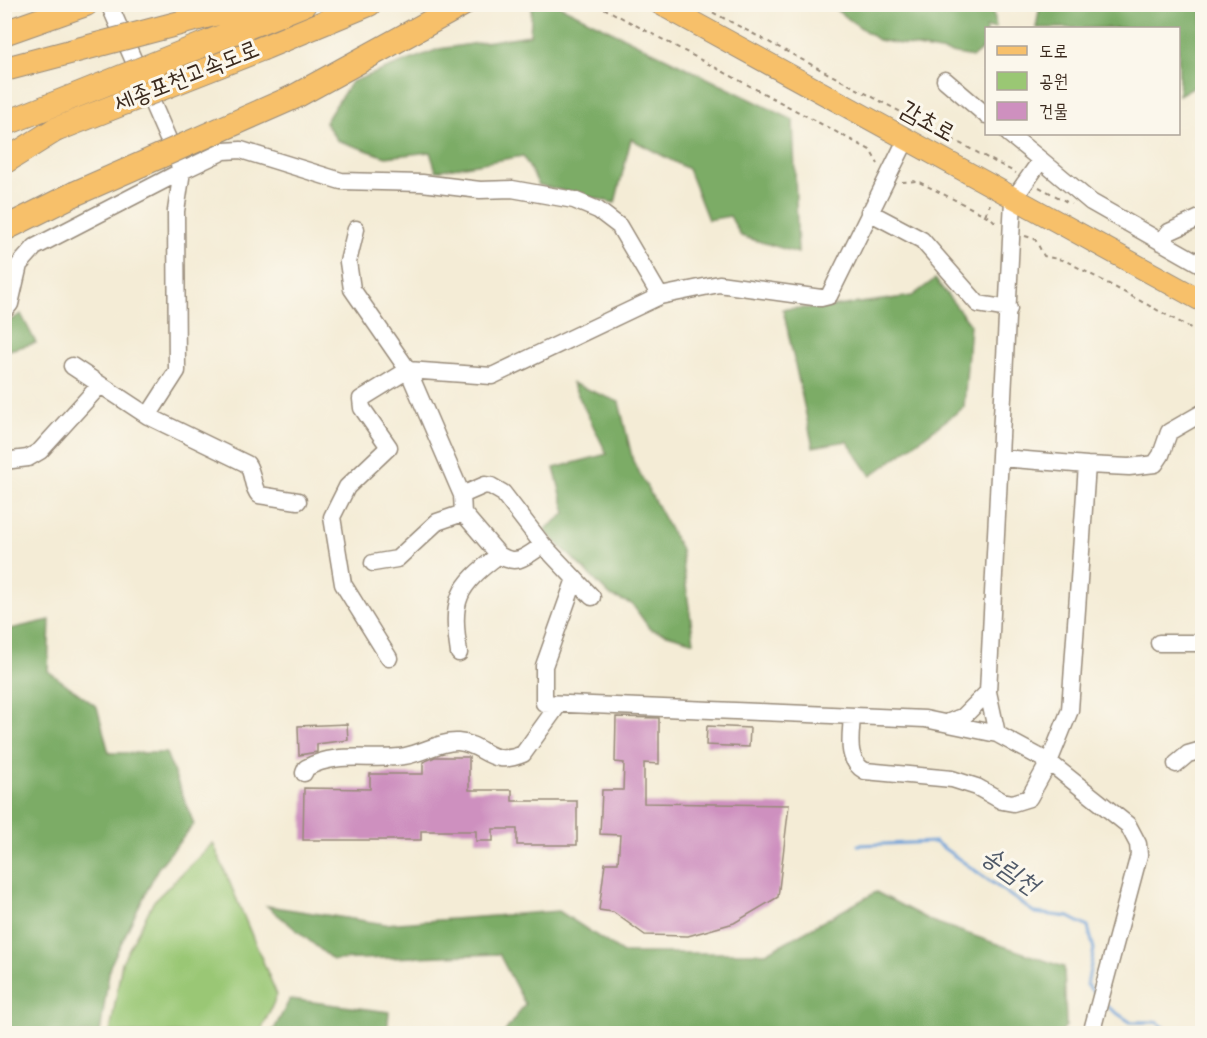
<svg xmlns="http://www.w3.org/2000/svg" width="1207" height="1038" font-family="'Indie Flower','Poor Story',sans-serif">
	<rect width="100%" height="100%" fill="#fbf7ec"/>
	<filter id="ink" filterUnits="userSpaceOnUse"><feTurbulence type="fractalNoise" baseFrequency=".0167" numOctaves="2"/><feDisplacementMap in="SourceGraphic" scale="12" xChannelSelector="R" yChannelSelector="G"/><feConvolveMatrix kernelMatrix="1 2 1 2 8 2 1 2 1" color-interpolation-filters="sRGB"/></filter>
	<filter id="wash" filterUnits="userSpaceOnUse"><feTurbulence type="fractalNoise" baseFrequency=".008" numOctaves="4" result="noise"/><feDisplacementMap in="SourceGraphic" scale="24" xChannelSelector="R" yChannelSelector="G"/><feGaussianBlur stdDeviation="1.35" result="paint"/><feColorMatrix in="noise" values="0 0 0 0 0 0 0 0 0 0 0 0 0 0 0 0 0 1.4 0 .05"/><feComposite in="paint" operator="in"/></filter>
	<g filter="url(#wash)">
		<rect width="100%" height="100%" fill="#f4ecd6"/>
		<path fill="#9ac774" stroke="#6a7849" stroke-width="1.5" d="M 213,843 L 277,995 L 260,1033 L 110,1033 L 122,962 L 154,901 Z"/>
		<path fill="#7bac66" stroke="#5b6b42" stroke-width="1.5" d="M 532,5 L 558,5 L 793,120 L 798,253 L 741,236 L 730,216 L 708,220 L 688,169 L 631,139 L 615,203 L 539,185 L 523,156 L 436,171 L 430,152 L 386,157 L 337,140 L 325,122 L 351,82 L 439,49 L 530,35 Z
			M 829,5 L 993,5 L 996,28 L 986,28 L 986,46 L 973,57 L 878,40 Z
			M 1040,5 L 1202,5 L 1202,82 L 1179,95 L 1178,28 L 1036,28 Z
			M 935,279 L 970,324 L 964,407 L 871,476 L 847,441 L 813,447 L 783,309 L 830,307 L 912,296 Z
			M 21,314 L 36,343 L 5,351 L 5,324 Z
			M 572,383 L 619,402 L 633,461 L 681,550 L 694,642 L 650,629 L 632,604 L 611,596 L 544,530 L 566,513 L 554,468 L 607,454 Z
			M 50,620 L 48,671 L 97,707 L 109,753 L 166,753 L 194,824 L 158,868 L 110,966 L 100,1033 L 5,1033 L 5,630 Z
			M 876,892 L 931,921 L 1064,967 L 1066,1026 L 1060,1034 L 504,1033 L 525,1004 L 499,954 L 333,960 L 267,906 L 385,924 L 559,911 L 623,953 L 766,953 Z
			M 290,999 L 389,1012 L 387,1033 L 272,1033 Z"/>
		<g fill="none" stroke-linecap="round" stroke-linejoin="round">
			<path stroke="#6ca0d8" stroke-width="3" d="M 858,845 L 935,842 L 1035,913 L 1069,917 L 1088,927 L 1094,949 L 1087,985 L 1095,994
				M 1105,1005 L 1130,1022 L 1157,1022 L 1172,1034"/>
		</g>
		<g id="blocks">
			<path fill="#ce90bf" d="M 616,717 L 659,718 L 659,764 L 644,763 L 644,803 L 789,805 L 778,897 L 734,923 L 688,936 L 645,935 L 613,912 L 599,910 L 605,863 L 618,863 L 620,835 L 600,834 L 602,790 L 623,790 L 624,763 L 615,762 Z
				M 347,724 L 348,740 L 317,744 L 317,752 L 299,755 L 298,726 Z
				M 707,726 L 750,728 L 749,747 L 706,745 Z
				M 435,757 L 469,757 L 469,790 L 512,790 L 512,801 L 577,801 L 577,845 L 517,845 L 517,829 L 493,829 L 493,841 L 476,841 L 476,831 L 421,831 L 421,840 L 303,840 L 304,788 L 370,789 L 370,774 L 423,774 L 423,762 Z"/>
		</g>
	</g>
	<g filter="url(#ink)">
		<use href="#blocks" fill-opacity="0" stroke="#988b7a" stroke-width="1.5"/>
		<g fill="none" stroke-linecap="round" stroke-linejoin="round">
			<g stroke="#988b7a" stroke-width="19">
				<path id="minor" d="M 109,4 L 182,171 L 224,151 L 241,150 L 341,181 L 422,183 L 480,190 L 512,189 L 574,200 L 598,210 L 619,226 L 660,296 L 719,284 L 821,298 L 829,296 L 906,140
					M 945,80 L 986,115
					M 1009,134 L 1041,160
					M 182,171 L 176,211 L 177,371 L 148,416 L 247,464 C 254,474 251,486 259,495 L 298,501
					M 869,212 L 922,240 L 978,304 L 1009,309
					M 356,229 L 348,262 L 352,289 L 408,370 L 462,495 L 463,513 L 437,522 L 397,559 L 373,563
					M 1161,242 L 1169,232 L 1202,217
					M 4,311 L 10,304 L 19,265 L 35,247 L 182,171
					M 72,366 L 148,416
					M 4,461 L 28,458 L 40,451 L 100,385
					M 1087,465 L 1129,467 L 1155,464 L 1161,455 L 1169,432 L 1202,413
					M 462,495 L 485,485 L 491,486 L 503,493 L 543,545 L 592,597
					M 463,513 L 499,555
					M 575,579 L 544,666 L 544,703 L 925,719 L 997,734 L 1049,762 L 1128,825 L 1138,844 L 1139,855 L 1091,1034
					M 1159,643 L 1202,643
					M 459,653 C 451,600 456,587 499,555 C 517,567 528,555 543,545
					M 389,658 L 343,584 L 332,517 L 347,487 L 389,447 L 362,408 L 361,399 L 408,370 L 492,376 L 660,296
					M 852,716 C 851,736 845,760 865,771 L 952,779 L 977,787 L 1002,801 L 1013,803 L 1029,798 L 1049,762 L 1070,710 L 1087,465 L 1001,458
					M 947,723 L 964,716 L 988,692
					M 997,734 L 988,692 L 1013,200 L 1041,160 L 1091,202 L 1202,265
					M 1176,764 L 1188,754 L 1202,750
					M 304,773 L 306,768 C 338,750 372,762 405,756 C 423,753 440,741 458,742 C 485,744 490,768 523,754 L 559,704"/>
			</g>
			<g stroke="#988b7a" stroke-width="23">
				<path id="major" d="M 660,4 L 1202,301"/>
			</g>
			<g stroke="#988b7a" stroke-width="26">
				<path id="highway" d="M 218,13 L 258,4
					M 4,33 L 86,4
					M 227,35 L 304,4
					M 263,48 L 369,4
					M 294,97 L 463,4
					M 4,124 L 47,107
					M 4,162 L 55,130
					M 4,229 L 74,194"/>
			</g>
			<path stroke="#988b7a" stroke-width="2" stroke-dasharray="4.5 4.5" stroke-linecap="butt" d="M 596,4 L 870,150 L 878,164
				M 697,4 L 1016,173
				M 902,182 L 917,181 L 991,218 L 998,225
				M 1039,187 L 1071,204
				M 985,215 L 990,204
				M 1025,236 L 1035,239 L 1044,256 L 1066,261 L 1202,334
				M 1138,1034 L 1151,1034"/>
			<use href="#minor" stroke="#fff" stroke-width="16"/>
			<use href="#major" stroke="#f7c06b" stroke-width="21"/>
			<use href="#highway" stroke="#f7c06b" stroke-width="24"/>
			<g stroke="#988b7a" stroke-width="26" stroke-linecap="butt">
				<path id="highway-bridge" d="M 9,68 L 218,13
					M 47,107 L 227,35
					M 55,130 L 263,48
					M 74,194 L 294,97"/>
			</g>
			<use href="#highway-bridge" stroke="#f7c06b" stroke-width="24"/>
		</g>
	</g>
	<g text-anchor="middle" dominant-baseline="central" stroke-width="6" stroke-linejoin="round" paint-order="stroke">
		<g font-size="24" fill="#3b2a1e" stroke="#fbf7ec">
			<text transform="translate(187 78) rotate(-22)">세종포천고속도로</text>
			<text transform="translate(927 123) rotate(29)">감초로</text>
		</g>
		<g font-size="26" font-style="italic" fill="#4f5968" stroke="#fbf7ec">
			<text transform="translate(1009 872) rotate(35)">송림천</text>
		</g>
	</g>
	<rect width="1207" height="1038" fill="none" stroke="#fbf7ec" stroke-width="24"/>
	<rect x="985" y="27" width="195" height="108" fill="#fbf7ec" stroke="#aea59a" stroke-width="1.5"/>
	<rect x="997" y="46" width="30" height="9" fill="#f7c06b" stroke="#aea59a" stroke-width="1.5"/>
	<text x="1039" y="57" font-size="18" fill="#3b2a1e">도로</text>
	<rect x="997" y="72" width="30" height="18" fill="#9ac774" stroke="#aea59a" stroke-width="1.5"/>
	<text x="1039" y="87" font-size="18" fill="#3b2a1e">공원</text>
	<rect x="997" y="102" width="30" height="18" fill="#ce90bf" stroke="#aea59a" stroke-width="1.5"/>
	<text x="1039" y="117" font-size="18" fill="#3b2a1e">건물</text>
</svg>
